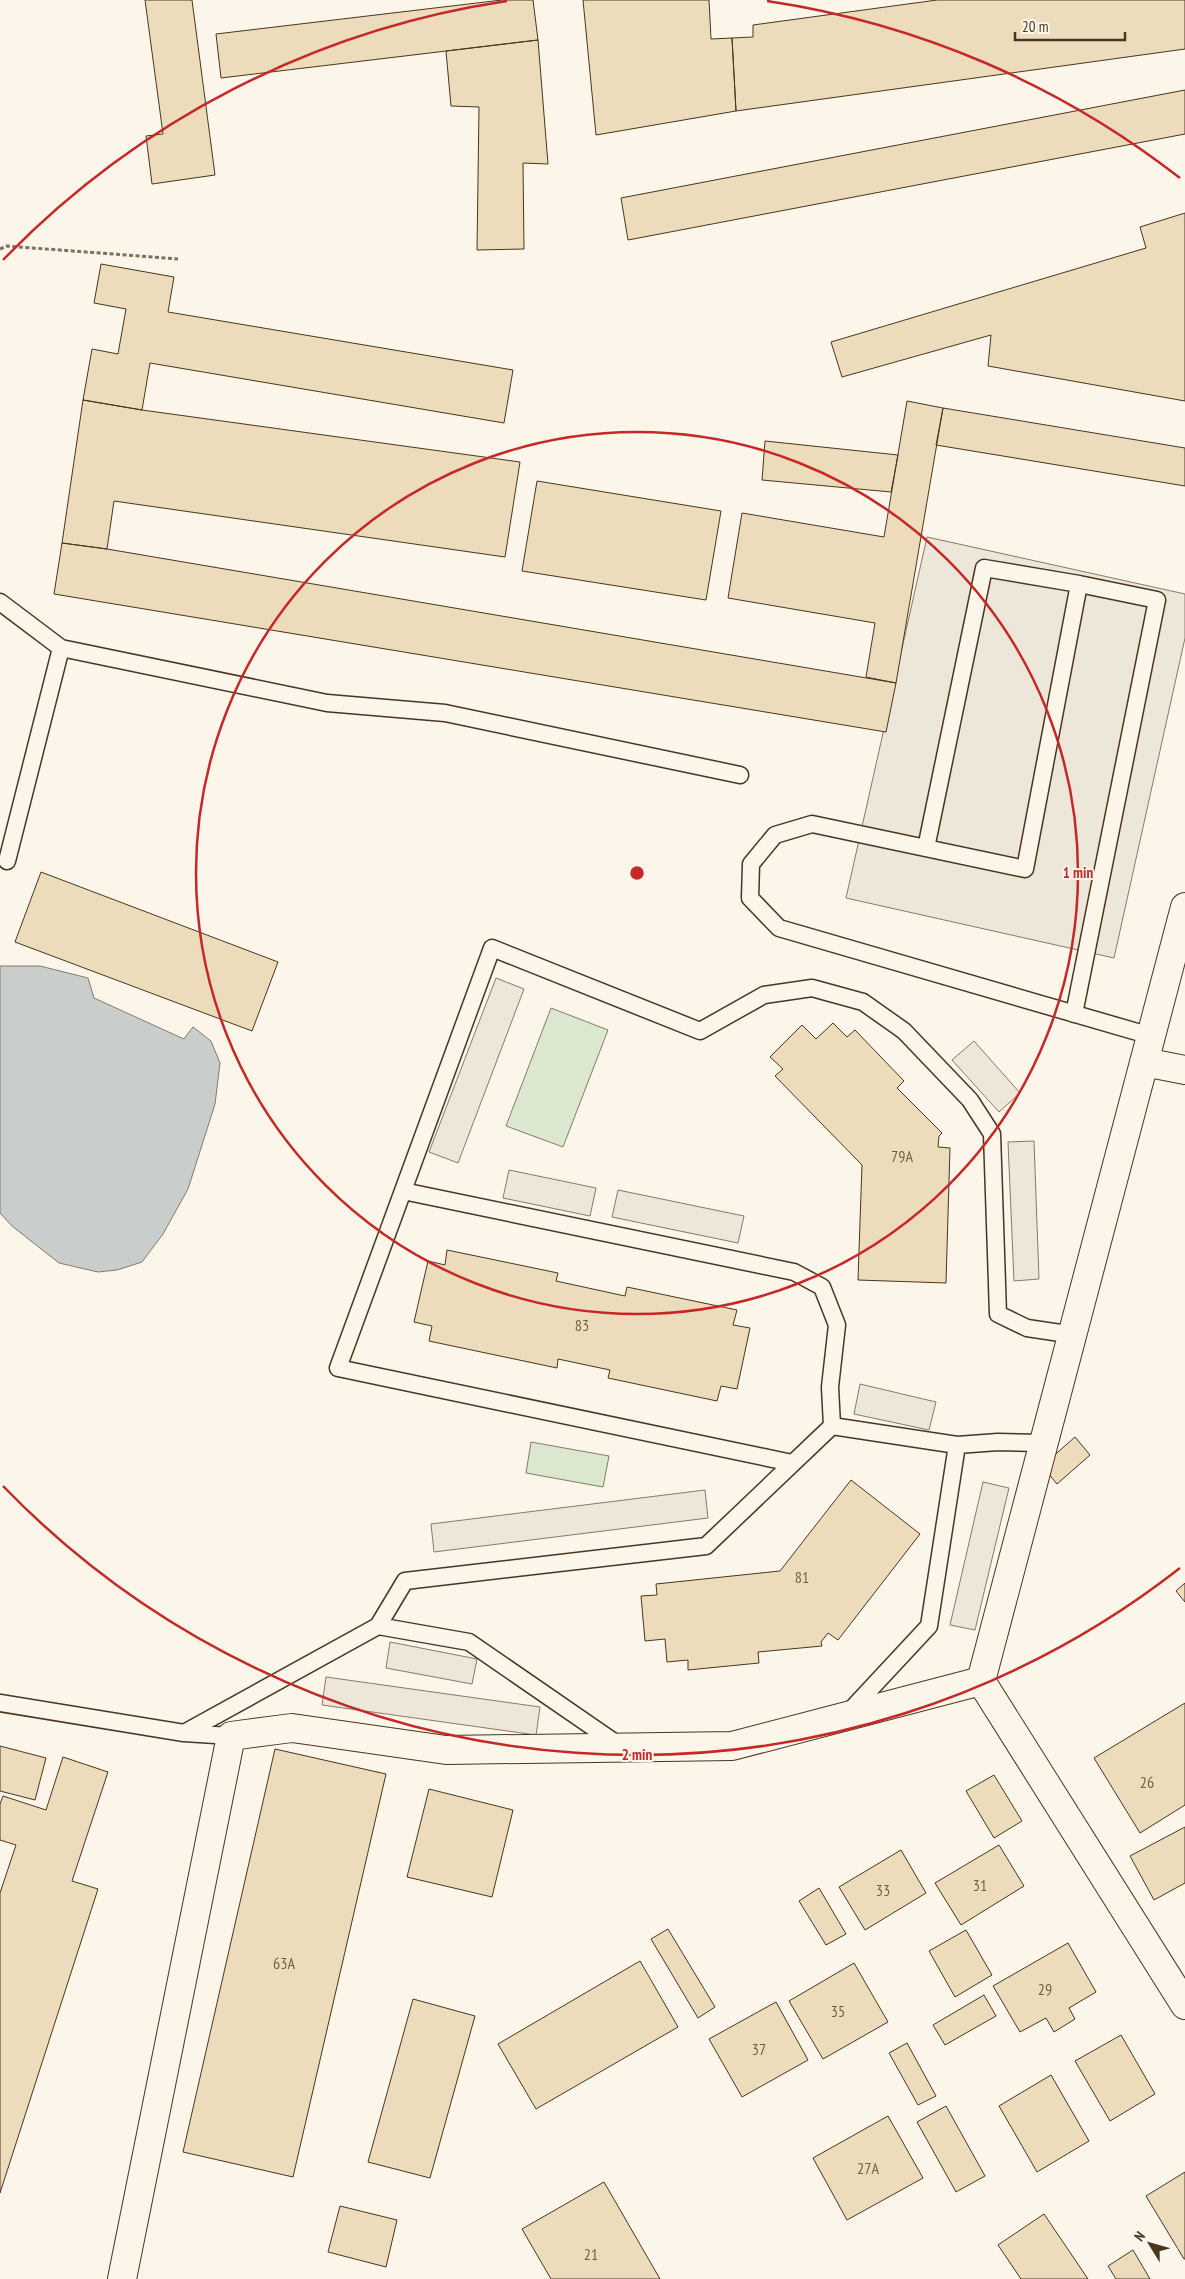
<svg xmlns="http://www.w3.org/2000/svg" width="1185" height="2279" font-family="'PT Sans Narrow',sans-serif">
	<rect width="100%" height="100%" fill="#fbf6e9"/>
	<path fill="#dce7d0" stroke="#887966" d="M 551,1008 L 608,1030 L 563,1147 L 506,1126 Z
		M 531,1442 L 609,1456 L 603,1487 L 526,1473 Z"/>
	<path fill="#ede7d9" stroke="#887966" d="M 927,537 L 1185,594 L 1185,638 L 1114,958 L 846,898 Z
		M 496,978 L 524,989 L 458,1163 L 429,1152 Z
		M 974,1041 L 1020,1093 L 999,1112 L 952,1060 Z
		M 1034,1141 L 1039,1279 L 1014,1281 L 1008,1142 Z
		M 509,1170 L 596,1188 L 590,1216 L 503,1198 Z
		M 618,1190 L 744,1216 L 738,1243 L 612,1217 Z
		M 860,1384 L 936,1402 L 929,1430 L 854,1414 Z
		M 983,1482 L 1009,1488 L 975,1630 L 950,1625 Z
		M 705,1490 L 708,1518 L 434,1552 L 431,1524 Z
		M 390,1642 L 477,1659 L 472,1684 L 386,1668 Z
		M 326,1677 L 540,1707 L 536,1735 L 322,1705 Z"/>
	<path fill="#c9cecd" stroke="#887966" d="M 0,966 L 40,966 L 88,978 L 94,998 L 184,1039 L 193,1027 L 211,1041 L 220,1063 L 215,1104 L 188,1189 L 163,1234 L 142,1262 L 117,1270 L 98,1272 L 59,1263 L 12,1226 L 0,1213 Z"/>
	<path fill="#ecdcbc" stroke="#4a3520" d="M 145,0 L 192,0 L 215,175 L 152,184 L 146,136 L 163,134 Z
		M 502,0 L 533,0 L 538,40 L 221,78 L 216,34 Z
		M 583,0 L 709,0 L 711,39 L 732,38 L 736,111 L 596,135 Z
		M 937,0 L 1185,0 L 1185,49 L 736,111 L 732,38 L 753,37 L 753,25 Z
		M 538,40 L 548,164 L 523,163 L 524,249 L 477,250 L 479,107 L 451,106 L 446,51 Z
		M 1185,90 L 1185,134 L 628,240 L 621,198 Z
		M 1185,213 L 1185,401 L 988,366 L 991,335 L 842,377 L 831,342 L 1146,248 L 1140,227 Z
		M 101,264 L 174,277 L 168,312 L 513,370 L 504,423 L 150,363 L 142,410 L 83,400 L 92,349 L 118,354 L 126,309 L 94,303 Z
		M 83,400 L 142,410 L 520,462 L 505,557 L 114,501 L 107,549 L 62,543 Z
		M 907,401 L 943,408 L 896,683 L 866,677 L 875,623 L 728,598 L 742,513 L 884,537 Z
		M 943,408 L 1185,448 L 1185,486 L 936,445 Z
		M 765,441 L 898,455 L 891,492 L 762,480 Z
		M 537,481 L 721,511 L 706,600 L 522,571 Z
		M 62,543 L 107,549 L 896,683 L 886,732 L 54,594 Z
		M 41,872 L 278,962 L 252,1031 L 15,942 Z
		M 833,1023 L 847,1037 L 855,1030 L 904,1081 L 897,1088 L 942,1133 L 939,1136 L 938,1147 L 950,1148 L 946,1283 L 858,1280 L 862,1165 L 775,1076 L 783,1069 L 770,1057 L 802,1025 L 816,1039 Z
		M 447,1250 L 558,1273 L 556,1281 L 625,1296 L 627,1287 L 737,1310 L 733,1325 L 750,1328 L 737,1389 L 721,1386 L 717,1401 L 608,1378 L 610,1370 L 558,1359 L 557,1368 L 429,1341 L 432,1326 L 414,1322 L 428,1261 L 445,1265 Z
		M 1075,1437 L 1090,1455 L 1057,1484 L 1042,1466 Z
		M 851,1480 L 920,1534 L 838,1640 L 828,1633 L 821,1642 L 822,1646 L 758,1652 L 759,1663 L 688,1670 L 688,1660 L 667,1662 L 665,1639 L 645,1641 L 641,1596 L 657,1595 L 656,1584 L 780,1571 Z
		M 1185,1583 L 1185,1602 L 1176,1591 Z
		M 1185,1703 L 1185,1805 L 1140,1833 L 1094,1758 Z
		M 0,1746 L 46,1758 L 35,1800 L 0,1791 Z
		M 275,1749 L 386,1774 L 293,2177 L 183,2152 Z
		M 63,1757 L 108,1772 L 72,1881 L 98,1889 L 0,2193 L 0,1893 L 16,1845 L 0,1840 L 0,1804 L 3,1796 L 46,1810 Z
		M 994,1775 L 1022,1821 L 994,1838 L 966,1791 Z
		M 429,1789 L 513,1810 L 492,1897 L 407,1877 Z
		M 1185,1827 L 1185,1883 L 1154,1900 L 1130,1856 Z
		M 999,1845 L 1024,1886 L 961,1925 L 935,1883 Z
		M 901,1850 L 926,1893 L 865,1930 L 839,1887 Z
		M 819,1888 L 846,1934 L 826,1945 L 799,1901 Z
		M 668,1929 L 715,2007 L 698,2018 L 651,1939 Z
		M 966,1930 L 992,1975 L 955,1997 L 929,1951 Z
		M 1068,1943 L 1096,1992 L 1069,2008 L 1075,2019 L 1054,2032 L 1046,2018 L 1020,2032 L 993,1986 Z
		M 640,1961 L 678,2027 L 536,2109 L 498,2044 Z
		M 854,1963 L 888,2022 L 823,2059 L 789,2001 Z
		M 984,1995 L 996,2016 L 945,2045 L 933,2025 Z
		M 413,1999 L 475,2016 L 430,2178 L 368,2162 Z
		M 776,2002 L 808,2060 L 742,2097 L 709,2039 Z
		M 1121,2035 L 1155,2094 L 1110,2121 L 1075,2061 Z
		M 907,2043 L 936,2096 L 918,2105 L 889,2053 Z
		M 1051,2075 L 1089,2141 L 1037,2172 L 999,2106 Z
		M 946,2106 L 985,2176 L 956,2192 L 917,2122 Z
		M 888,2116 L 923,2178 L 847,2220 L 813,2158 Z
		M 1185,2172 L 1185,2259 L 1184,2259 L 1146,2196 Z
		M 604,2182 L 660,2279 L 551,2279 L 522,2229 Z
		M 340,2206 L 397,2220 L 386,2267 L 328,2252 Z
		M 1044,2214 L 1088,2279 L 1021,2279 L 998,2245 Z
		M 1133,2250 L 1150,2279 L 1116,2279 L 1108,2266 Z"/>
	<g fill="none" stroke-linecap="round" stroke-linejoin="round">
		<g stroke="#4a3520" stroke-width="19">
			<path id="service" d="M 0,602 L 61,648 L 7,861
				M 61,648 L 327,703 L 445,713 L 740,775
				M 926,848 L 984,568 L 1079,584 L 1025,869 L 812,824 L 775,835 L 751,864 L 750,898 L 779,928 L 1151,1036
				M 1074,1014 L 1157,600 L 1079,584
				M 403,1191 L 794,1272 L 822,1287 L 837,1325 L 830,1387 L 832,1426
				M 957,1445 L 998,1442 L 1045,1443
				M 792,1463 L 338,1368 L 492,948 L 700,1031 L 764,995 L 812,988 L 863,1002 L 904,1031 L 970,1100 L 992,1134 L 998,1314 L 1027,1328 L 1074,1335
				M 378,1626 L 405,1581 L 706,1546 L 832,1426 L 957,1445 L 929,1626 L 848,1713
				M 0,1703 L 184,1733 L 231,1736
				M 184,1733 L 378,1626 L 469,1642 L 620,1746"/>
		</g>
		<g stroke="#4a3520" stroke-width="30">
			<path id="minor" d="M 1185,907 L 981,1681 L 1185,2005
				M 1144,1062 L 1185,1070
				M 122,2279 L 231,1736 L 292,1728 L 446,1750 L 732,1746 L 981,1681"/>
		</g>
		<path stroke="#7f6f5c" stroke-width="3" stroke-dasharray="4 2.5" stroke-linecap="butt" d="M 0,249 L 7,246 L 178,259"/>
		<use href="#service" stroke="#fbf6e9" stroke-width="16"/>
		<use href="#minor" stroke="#fbf6e9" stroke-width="28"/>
	</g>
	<g fill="none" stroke="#c62828" stroke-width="2.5">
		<circle cx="637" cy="873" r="441"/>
		<path d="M1180 1568A882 882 0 0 1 3 1486M3 260A882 882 0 0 1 507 1M767 1A882 882 0 0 1 1180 178"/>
	</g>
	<g text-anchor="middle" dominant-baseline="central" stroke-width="4" stroke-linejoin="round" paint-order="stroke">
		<g font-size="16" fill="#725f47">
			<text x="902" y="1156">79А</text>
			<text x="582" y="1325">83</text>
			<text x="802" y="1577">81</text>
			<text x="1147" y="1782">26</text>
			<text x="980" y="1885">31</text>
			<text x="883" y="1890">33</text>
			<text x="284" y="1963">63А</text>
			<text x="1045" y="1989">29</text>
			<text x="838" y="2011">35</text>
			<text x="759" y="2049">37</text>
			<text x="868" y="2168">27А</text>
			<text x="591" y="2254">21</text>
		</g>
	</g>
	<circle cx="637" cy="873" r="8" fill="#c62828" stroke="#fbf6e9" stroke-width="2.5"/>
	<g font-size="15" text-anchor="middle" font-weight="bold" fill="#c62828" stroke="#fbf6e9" stroke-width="4" stroke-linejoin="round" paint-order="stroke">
		<text x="1078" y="878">1 min</text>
		<text x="637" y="1760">2 min</text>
	</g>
	<g transform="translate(1150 2244) rotate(307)" stroke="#fbf6e9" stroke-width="4" paint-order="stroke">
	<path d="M0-4L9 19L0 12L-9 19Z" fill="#4a3520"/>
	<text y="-8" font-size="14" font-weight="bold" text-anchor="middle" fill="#4a3520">N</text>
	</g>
	<path d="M1015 32v8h110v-8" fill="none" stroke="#4a3520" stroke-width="2.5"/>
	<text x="1022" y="32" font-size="15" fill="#4a3520" stroke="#fbf6e9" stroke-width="4" paint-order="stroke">20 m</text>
</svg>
